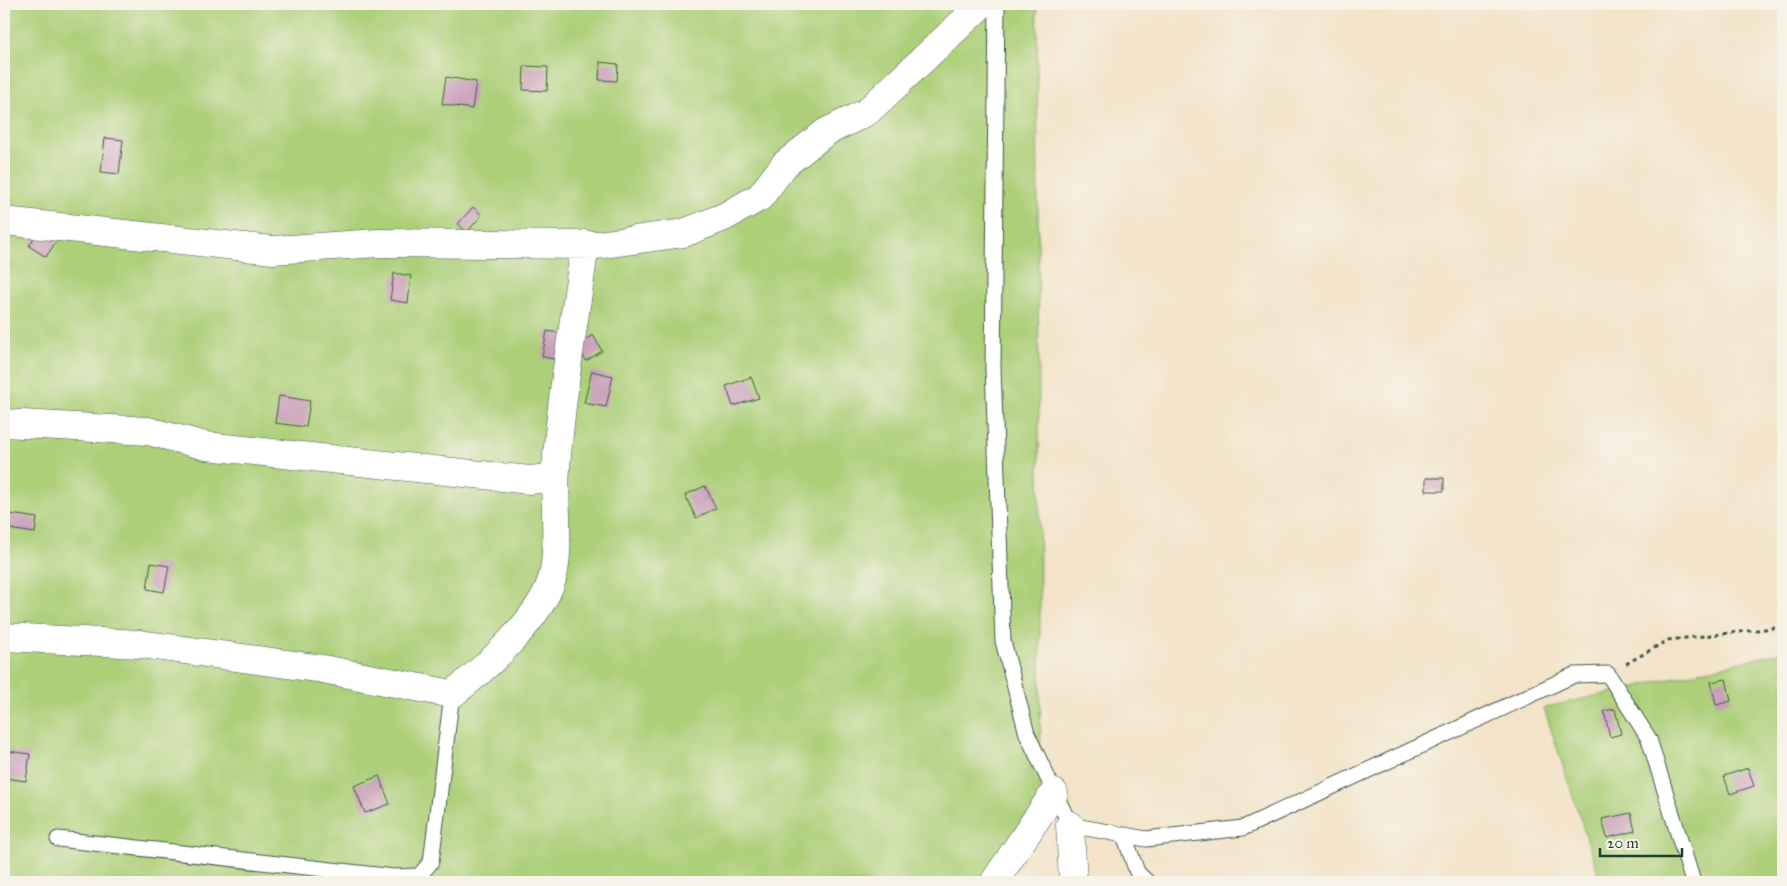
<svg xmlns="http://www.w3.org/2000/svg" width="1787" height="886" font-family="'IM FELL Great Primer',serif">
	<rect width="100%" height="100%" fill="#f7f3e8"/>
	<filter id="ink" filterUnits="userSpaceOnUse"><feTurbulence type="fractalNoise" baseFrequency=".02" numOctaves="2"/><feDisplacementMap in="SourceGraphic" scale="10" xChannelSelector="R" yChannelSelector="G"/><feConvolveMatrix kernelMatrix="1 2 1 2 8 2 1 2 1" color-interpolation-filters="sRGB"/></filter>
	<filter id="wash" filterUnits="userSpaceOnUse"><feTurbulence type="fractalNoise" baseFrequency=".0096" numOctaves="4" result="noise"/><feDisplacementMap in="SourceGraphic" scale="20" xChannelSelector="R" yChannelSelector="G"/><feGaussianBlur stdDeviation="1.12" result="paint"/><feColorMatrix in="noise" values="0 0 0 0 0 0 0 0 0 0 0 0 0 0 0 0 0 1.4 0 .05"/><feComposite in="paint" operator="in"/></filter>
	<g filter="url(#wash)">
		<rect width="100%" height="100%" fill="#f3e3c8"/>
		<path fill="#accf78" stroke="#668656" d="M 4,4 L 1037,4 L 1041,828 L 1002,882 L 4,882 Z
			M 1783,652 L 1783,882 L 1601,882 L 1544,708 Z"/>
		<g id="blocks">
			<path fill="#c89eb8" d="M 600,62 L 618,64 L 617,81 L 599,80 Z
				M 524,66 L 548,67 L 547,91 L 523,90 Z
				M 446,77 L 476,82 L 472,109 L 442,104 Z
				M 105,138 L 123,140 L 119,174 L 101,172 Z
				M 473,207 L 482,215 L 467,232 L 458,224 Z
				M 40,229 L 57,240 L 46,257 L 29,246 Z
				M 394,273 L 411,276 L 408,303 L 390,300 Z
				M 547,331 L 566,334 L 561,360 L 542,357 Z
				M 593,335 L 602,351 L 586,361 L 577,344 Z
				M 592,371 L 613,376 L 606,407 L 584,403 Z
				M 751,377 L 759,398 L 733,406 L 726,386 Z
				M 279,396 L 310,401 L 306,427 L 275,423 Z
				M 1426,478 L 1444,478 L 1444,491 L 1426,491 Z
				M 705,486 L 716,508 L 696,518 L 685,495 Z
				M 11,514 L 37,518 L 35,533 L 9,529 Z
				M 151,563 L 169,566 L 164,592 L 147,589 Z
				M 1726,679 L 1731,701 L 1716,705 L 1711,682 Z
				M 1615,709 L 1621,734 L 1610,737 L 1604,711 Z
				M 7,751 L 30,754 L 26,781 L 4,778 Z
				M 1748,768 L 1754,786 L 1730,794 L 1724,776 Z
				M 379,776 L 390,804 L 365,813 L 354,786 Z
				M 1631,813 L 1635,831 L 1607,838 L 1602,819 Z"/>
		</g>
	</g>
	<g filter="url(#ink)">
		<use href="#blocks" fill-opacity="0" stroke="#3f564a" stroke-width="1"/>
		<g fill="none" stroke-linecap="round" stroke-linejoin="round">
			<g stroke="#3f564a" stroke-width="17">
				<path id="lane" d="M 997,4 L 993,368 L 1003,641 L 1027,734 L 1070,825 L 1146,839 L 1243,828 L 1574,675 L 1608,674 L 1649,739 L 1693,882
					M 1124,835 L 1137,872 L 1147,882
					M 58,839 L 394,877 L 419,876 L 431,862 L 452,694"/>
			</g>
			<g stroke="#3f564a" stroke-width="29">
				<path id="street" d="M 4,221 L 273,250 L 378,243 L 597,245 L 684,233 L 724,217 L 760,197 L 785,164 L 826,132 L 867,112 L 982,4
					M 4,423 L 148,431 L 206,446 L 530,480 L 549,478 L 555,470
					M 4,637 L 140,644 L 323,669 L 452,694 C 484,670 541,618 552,579 C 561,549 553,501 556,469 C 561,395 575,318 585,244
					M 1070,825 L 1073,882
					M 994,882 L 1054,793"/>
			</g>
			<path stroke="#3f564a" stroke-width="3" stroke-dasharray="4 4" stroke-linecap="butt" d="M 1626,664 L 1668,640 L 1783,627"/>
			<use href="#lane" stroke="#fff" stroke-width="15"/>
			<use href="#street" stroke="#fff" stroke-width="28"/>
		</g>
	</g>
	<rect width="1787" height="886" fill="none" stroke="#f7f3e8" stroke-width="20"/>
	<path d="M1600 848v8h82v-8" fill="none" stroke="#1f3d34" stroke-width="2.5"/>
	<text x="1607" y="848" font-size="15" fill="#1f3d34" stroke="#f7f3e8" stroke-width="4" paint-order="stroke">20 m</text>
</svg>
